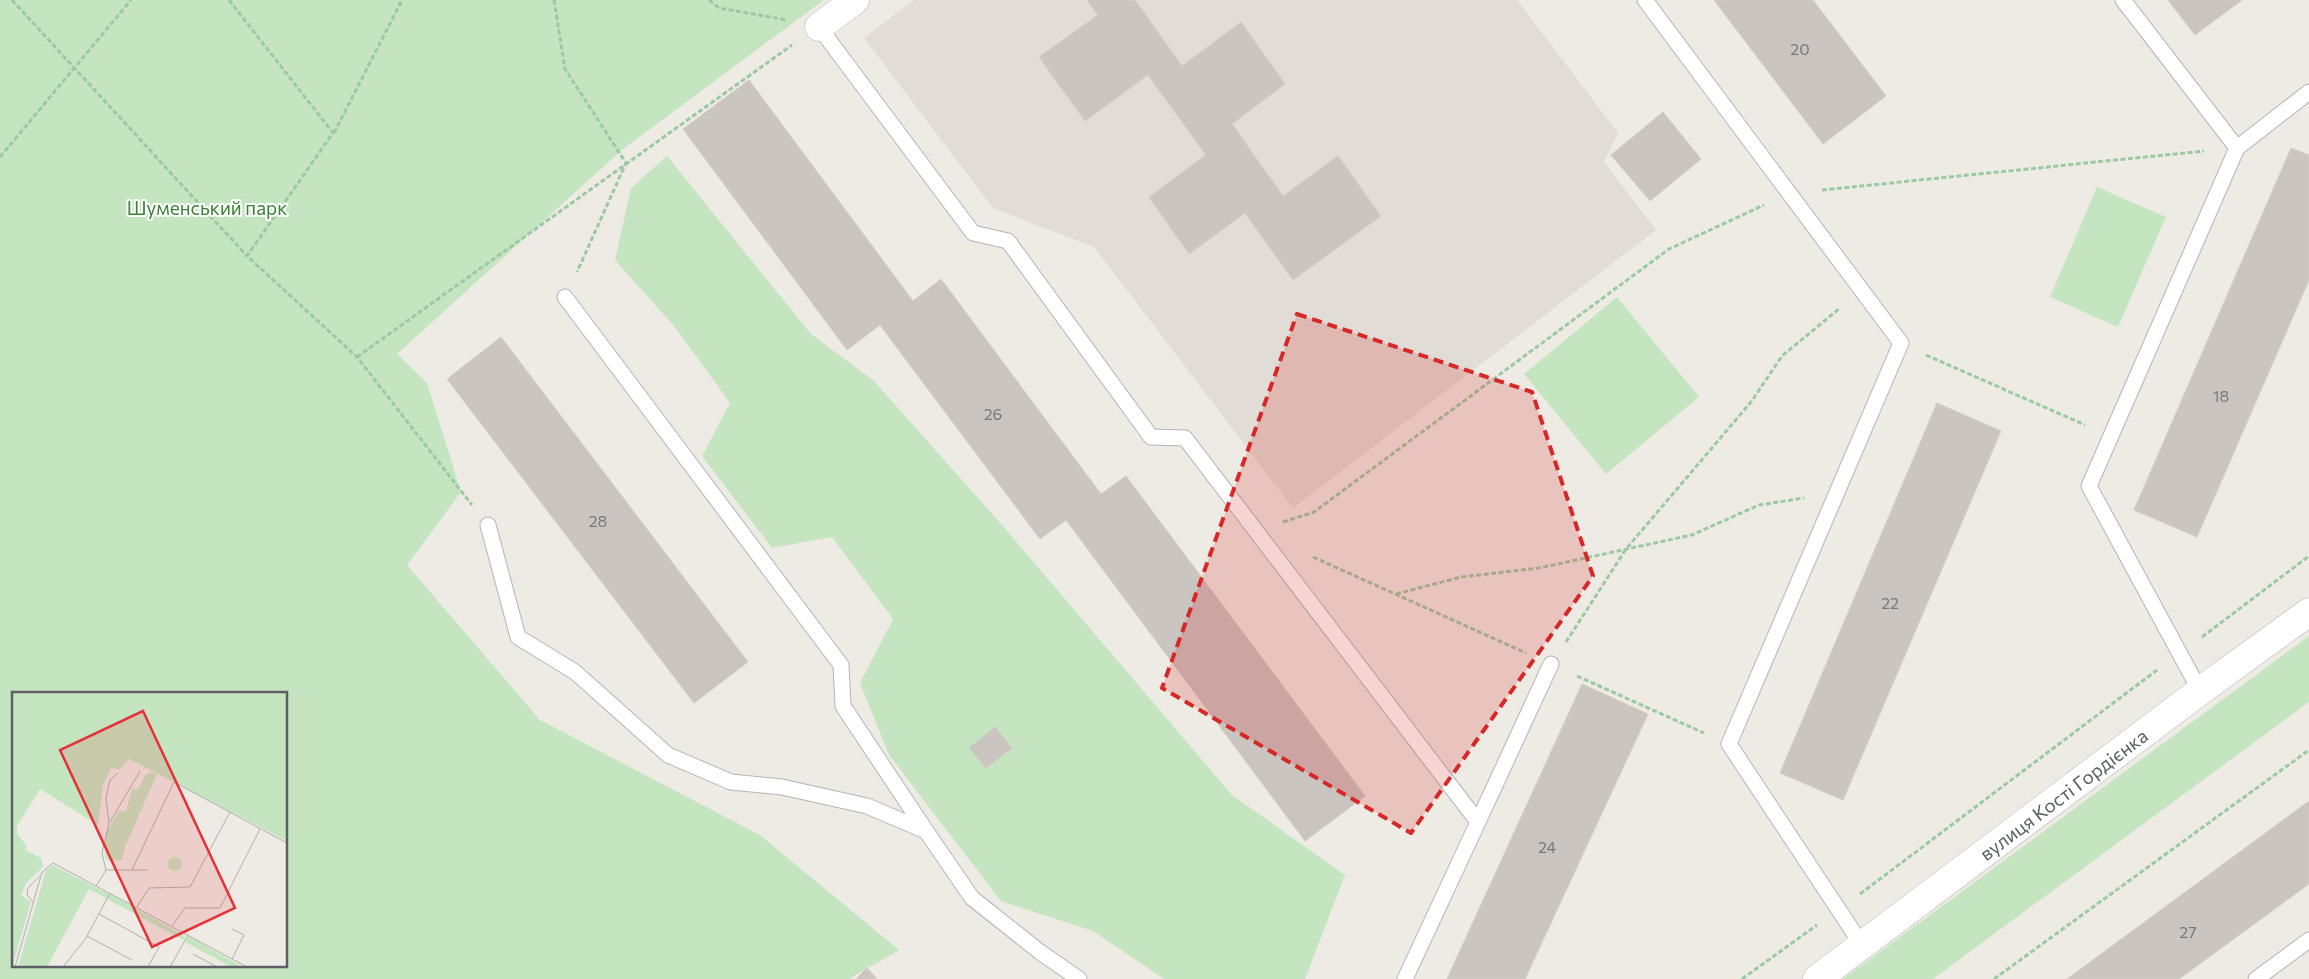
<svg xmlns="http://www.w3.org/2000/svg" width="2309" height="979" font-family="Commissioner,sans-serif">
	<rect width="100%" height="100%" fill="#eeebe4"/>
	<path fill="#e1dcd5" d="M 914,0 L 1517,0 L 1618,133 L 1604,162 L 1656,230 L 1293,508 L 1094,247 L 993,208 L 864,38 Z"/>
	<path fill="#c5e5c1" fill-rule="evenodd" d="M 0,0 L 824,0 L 623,149 L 397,354 L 427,383 L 461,492 L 407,565 L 540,720 L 760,835 L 899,950 L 849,979 L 0,979 ZM 14,693 L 286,693 L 286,965 L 14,965 Z
		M 667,156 L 811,334 L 874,381 L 1002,525 L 1232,795 L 1345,875 L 1305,979 L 1164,979 L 1093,931 L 1001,901 L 889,755 L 860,683 L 893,619 L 832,537 L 772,548 L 702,456 L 730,403 L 674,326 L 615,260 L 631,188 Z
		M 2097,187 L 2166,217 L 2118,327 L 2050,297 Z
		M 1617,297 L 1699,397 L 1606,474 L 1524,374 Z
		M 2309,636 L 2309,702 L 1933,979 L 1843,979 Z"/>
	<path fill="#cac5c1" stroke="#d3ccc2" d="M 1087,0 L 1135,0 L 1182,66 L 1241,22 L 1285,84 L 1232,124 L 1283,196 L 1338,156 L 1381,216 L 1293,280 L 1245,213 L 1189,254 L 1149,197 L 1206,155 L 1148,75 L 1085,121 L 1039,57 L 1098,15 Z
		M 1714,0 L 1813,0 L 1886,96 L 1823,144 Z
		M 2168,0 L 2242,0 L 2195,35 Z
		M 749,80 L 913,301 L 941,279 L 1101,494 L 1126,476 L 1365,796 L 1305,841 L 1066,520 L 1040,539 L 880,325 L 847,350 L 683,129 Z
		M 1663,112 L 1701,159 L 1650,201 L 1611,155 Z
		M 2291,148 L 2309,155 L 2309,280 L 2197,537 L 2134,510 Z
		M 501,337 L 748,662 L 694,703 L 447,379 Z
		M 1937,403 L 2001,431 L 1843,800 L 1780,773 Z
		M 1582,684 L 1648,714 L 1525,979 L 1447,979 Z
		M 995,727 L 1012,748 L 986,768 L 969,748 Z
		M 2309,801 L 2309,884 L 2179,979 L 2067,979 Z
		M 867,968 L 877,979 L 856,979 Z"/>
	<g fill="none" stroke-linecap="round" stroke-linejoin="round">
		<g stroke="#b1b5b9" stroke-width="17">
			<path id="service" d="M 1645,0 L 1901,343 L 1729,744 L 1862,945
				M 2123,0 L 2237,148 L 2089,486 L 2200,691
				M 819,27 L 973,233 L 1008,241 L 1151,437 L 1185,438 L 1478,822 L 1405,979
				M 2237,148 L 2309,92
				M 565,297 L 841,665 L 843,706 L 926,831
				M 488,525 L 518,637 L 575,672 L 668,755 L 731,782 L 782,787 L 867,806 L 926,831 L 972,898 L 1040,952 L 1079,979
				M 1478,822 L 1551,664
				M 2256,979 L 2309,940"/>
		</g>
		<g stroke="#b1b5b9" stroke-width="29">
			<g id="minor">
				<path d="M 819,27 L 855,0"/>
				<path id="s1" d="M 1817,979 L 2200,691 L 2309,612"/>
			</g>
		</g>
		<path stroke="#9bc9a2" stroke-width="3" stroke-dasharray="5 2.5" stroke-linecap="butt" d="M 12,0 L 247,256
			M 229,0 L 333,133 L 247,256 L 357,357 L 472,505
			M 554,0 L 565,69 L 626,163 L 577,272
			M 709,0 L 719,8 L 787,20
			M 334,133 L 402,0
			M 0,157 L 131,0
			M 1822,190 L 2204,151
			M 1926,355 L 2085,425
			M 357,357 L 792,45
			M 1283,522 L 1314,512 L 1669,249 L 1764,205
			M 1313,557 L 1526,653
			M 1396,594 L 1461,577 L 1539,568 L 1692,535 L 1759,505 L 1804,498
			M 2202,637 L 2309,556
			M 1566,642 L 1626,549 L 1751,402 L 1782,356 L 1840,308
			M 1577,676 L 1704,733
			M 1860,894 L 2157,670
			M 1742,979 L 1817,925
			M 1994,979 L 2309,750"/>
		<use href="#service" stroke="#fff" stroke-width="15"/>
		<use href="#minor" stroke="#fff" stroke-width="28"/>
	</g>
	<path fill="#d62828" fill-opacity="0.2" stroke="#d62828" stroke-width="4" stroke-dasharray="10 6" stroke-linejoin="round" d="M 1297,314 L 1532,392 L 1593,576 L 1411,833 L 1162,688 Z"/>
	<g text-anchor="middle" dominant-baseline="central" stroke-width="4" stroke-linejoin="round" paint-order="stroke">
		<g font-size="16" fill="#78797b">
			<text x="1800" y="48">20</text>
			<text x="2221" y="395">18</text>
			<text x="993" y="413">26</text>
			<text x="598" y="520">28</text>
			<text x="1890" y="602">22</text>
			<text x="1547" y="846">24</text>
			<text x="2188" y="931">27</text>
		</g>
		<g font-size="19" fill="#3b8136" stroke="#fff">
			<text x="207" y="207">Шуменський парк</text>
		</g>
		<g font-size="19" fill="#5c6064" stroke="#fff">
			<text stroke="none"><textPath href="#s1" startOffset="308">вулиця Кості Гордієнка</textPath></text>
		</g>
	</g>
	<g transform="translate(12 692)">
		<rect width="275" height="275" fill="#eeebe4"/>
		<path d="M 0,0 L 275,0 L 275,149 L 117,67 L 108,78 L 99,76 L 91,93 L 86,133 L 28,97 L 5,134 L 5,142 L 15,154 L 13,158 L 29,166 L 31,175 L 14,191 L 9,203 L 19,210 L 0,275 ZM 140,80 L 145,82 L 113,155 L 110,168 L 97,169 L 93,166 L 94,140 L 107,119 L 114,119 L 120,97 L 126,97 L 134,82 ZM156 172a7 7 0 1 1 14 0a7 7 0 1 1-14 0ZM 40,173 L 97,202 L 94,206 L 77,197 L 35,275 L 6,275 L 34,178 ZM 98,202 L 173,244 L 171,248 L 95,207 ZM 176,244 L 231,275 L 219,275 L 173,250 Z" fill="#c5e5c1"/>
		<path fill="none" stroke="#b0afad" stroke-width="1" d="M 98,130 L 128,79M 41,171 L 235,275M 94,178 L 120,178 L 162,90 L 275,151M 120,178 L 136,178M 84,194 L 94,178 L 90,161 L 97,131 L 94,106 L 98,88 L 106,81M 21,210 L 15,203 L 16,196 L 28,184M 125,215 L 137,196 L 178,195 L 218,120M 87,222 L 147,255 L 136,275M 160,234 L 173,216 L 208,216 L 248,137M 75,244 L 120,268M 181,262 L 205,275M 220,267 L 232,243 L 220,237M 3,275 L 30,180 L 41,171M 51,275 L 74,246 L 98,201M 158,275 L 176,243"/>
		<path fill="#e53238" fill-opacity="0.15" stroke="#e53238" stroke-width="2.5" d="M 131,19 L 223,216 L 140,255 L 48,58 Z"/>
		<rect width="275" height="275" fill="none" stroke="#5c6064" stroke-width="2.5"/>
	</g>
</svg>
